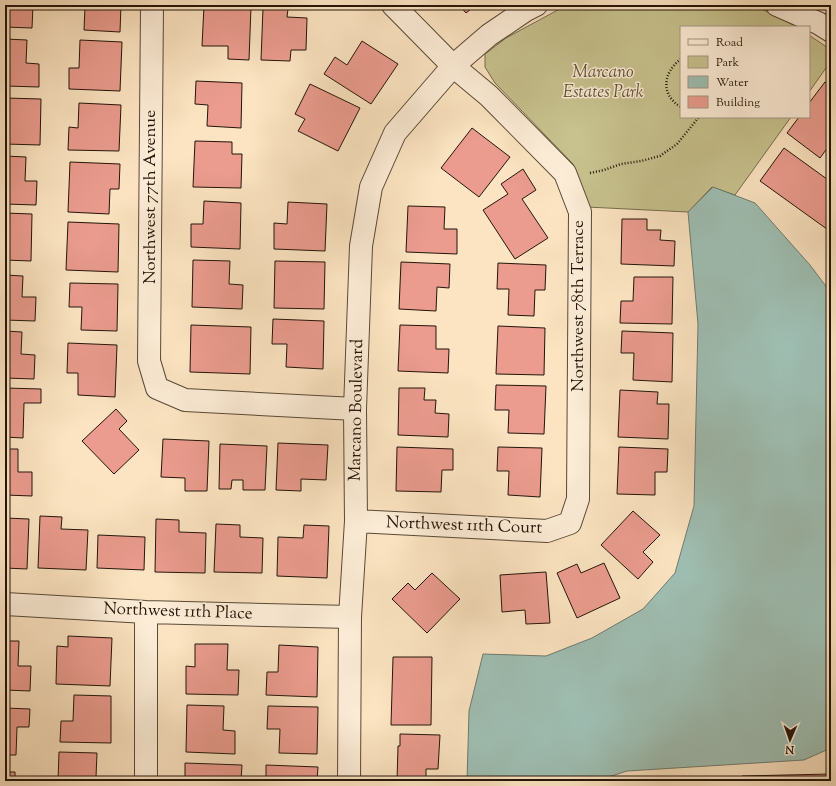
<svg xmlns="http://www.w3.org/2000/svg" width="836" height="786" font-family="'Sorts Mill Goudy',serif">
	<rect width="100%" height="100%" fill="#fce4c2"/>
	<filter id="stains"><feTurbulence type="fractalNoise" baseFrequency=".005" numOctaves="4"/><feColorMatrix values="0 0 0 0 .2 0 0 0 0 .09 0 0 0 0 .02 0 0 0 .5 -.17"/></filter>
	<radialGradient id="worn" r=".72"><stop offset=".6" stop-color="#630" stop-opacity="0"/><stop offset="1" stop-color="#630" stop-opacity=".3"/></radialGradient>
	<path fill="#c7c28e" stroke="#756c4b" d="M 567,5 L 754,5 L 797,27 L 681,27 L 681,117 L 791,117 L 735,195 L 712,187 L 688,212 L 587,207 L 573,164 L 495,83 L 485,67 L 485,54 L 506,38 Z
		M 809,35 L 831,50 L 831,61 L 809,92 Z"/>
	<path fill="#9fbfb4" stroke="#6d7b6f" d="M 713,187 L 755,203 L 810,265 L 831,293 L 831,748 L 804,760 L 627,771 L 596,781 L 467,781 L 469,711 L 483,654 L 546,656 L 592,638 L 643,609 L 675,573 L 694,506 L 698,324 L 688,212 Z"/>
	<path fill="#eb9c8f" stroke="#231508" d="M 5,5 L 33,5 L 32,28 L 5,27 Z
		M 72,5 L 121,5 L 120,32 L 84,30 L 85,7 L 72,6 Z
		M 459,5 L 476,5 L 466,13 Z
		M 204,6 L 251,7 L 249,60 L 228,59 L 228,46 L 202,46 Z
		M 263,8 L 288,9 L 287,17 L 307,18 L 306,50 L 291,50 L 290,61 L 261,60 Z
		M 5,39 L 27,40 L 26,63 L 39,64 L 39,87 L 5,86 Z
		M 80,40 L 122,42 L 120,91 L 69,89 L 69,68 L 79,68 Z
		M 362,41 L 398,64 L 371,104 L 324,74 L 335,57 L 347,65 Z
		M 196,81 L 242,83 L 241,128 L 207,126 L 208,105 L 195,104 Z
		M 825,82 L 831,86 L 831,143 L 820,158 L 787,133 L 799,117 L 809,117 L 809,103 Z
		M 310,84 L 360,108 L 338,151 L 298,131 L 305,119 L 295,114 Z
		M 5,98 L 41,99 L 40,145 L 5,144 Z
		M 79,103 L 121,105 L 119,151 L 68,150 L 69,127 L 78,128 Z
		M 472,128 L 510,157 L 479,197 L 441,168 Z
		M 195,141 L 232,142 L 232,154 L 242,154 L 241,188 L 193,187 Z
		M 784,148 L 831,182 L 831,232 L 760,181 Z
		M 5,156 L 26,157 L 25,181 L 37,181 L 36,205 L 5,204 Z
		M 70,162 L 120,164 L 119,189 L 110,189 L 109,214 L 68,212 Z
		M 523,169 L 536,190 L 522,199 L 548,238 L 515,259 L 483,210 L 508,194 L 501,184 Z
		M 204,201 L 241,203 L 240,249 L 191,247 L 191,224 L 203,224 Z
		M 288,202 L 327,204 L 325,251 L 274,249 L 274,223 L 287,224 Z
		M 408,206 L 445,207 L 444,229 L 457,229 L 457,254 L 406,252 Z
		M 5,213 L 32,214 L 31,261 L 5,260 Z
		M 622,219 L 647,219 L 647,230 L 661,230 L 660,240 L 675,241 L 674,266 L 621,264 Z
		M 68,222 L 119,224 L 118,272 L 66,270 Z
		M 193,260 L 230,261 L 229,284 L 243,285 L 242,309 L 192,307 Z
		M 275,261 L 325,262 L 324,309 L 274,308 Z
		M 401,262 L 450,264 L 449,288 L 437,287 L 436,311 L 399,309 Z
		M 498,263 L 546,265 L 545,290 L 535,290 L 534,316 L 508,315 L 509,289 L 497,289 Z
		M 5,275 L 23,276 L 22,297 L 36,297 L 35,321 L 5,320 Z
		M 634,277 L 673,277 L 672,324 L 620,323 L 621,301 L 633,301 Z
		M 70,283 L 118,284 L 117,331 L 81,330 L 82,307 L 69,307 Z
		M 273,319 L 324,321 L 323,369 L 286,367 L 287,344 L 272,344 Z
		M 191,325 L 251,327 L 250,374 L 190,372 Z
		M 400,325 L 436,326 L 436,349 L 449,349 L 448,373 L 398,371 Z
		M 498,326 L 545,328 L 544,375 L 496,374 Z
		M 5,331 L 22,332 L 21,354 L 35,355 L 34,379 L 5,378 Z
		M 622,331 L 673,333 L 672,382 L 633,380 L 634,353 L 621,353 Z
		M 68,343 L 117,345 L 115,397 L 78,395 L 78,373 L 67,373 Z
		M 496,385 L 546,386 L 544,434 L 508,433 L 509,410 L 495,410 Z
		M 5,388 L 41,389 L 41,403 L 24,403 L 23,438 L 5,437 Z
		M 399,388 L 425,388 L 424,400 L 436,400 L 435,413 L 449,414 L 448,437 L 398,435 Z
		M 620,390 L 658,392 L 657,404 L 669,404 L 668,439 L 618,437 Z
		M 116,409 L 127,421 L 119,429 L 139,450 L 114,474 L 82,441 Z
		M 163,439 L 209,441 L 207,491 L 185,491 L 185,478 L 161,477 Z
		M 278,443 L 328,445 L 326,480 L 301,479 L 301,491 L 276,490 Z
		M 220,444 L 267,446 L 265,490 L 243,490 L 243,480 L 232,480 L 231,489 L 219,489 Z
		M 397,447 L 453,449 L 453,470 L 442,470 L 441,492 L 396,491 Z
		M 498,447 L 542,448 L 540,497 L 508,495 L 509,471 L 497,471 Z
		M 619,447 L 668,449 L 667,472 L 655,472 L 655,495 L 617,494 Z
		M 5,449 L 18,449 L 18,472 L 32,472 L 32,496 L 5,495 Z
		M 633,511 L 660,535 L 643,552 L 653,562 L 638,579 L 601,545 Z
		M 40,516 L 62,517 L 61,529 L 88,530 L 86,570 L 38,568 Z
		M 5,518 L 29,519 L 27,569 L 5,568 Z
		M 156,519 L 179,520 L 179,532 L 206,533 L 205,573 L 155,572 Z
		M 216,524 L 240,525 L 240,537 L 263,538 L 262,573 L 214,572 Z
		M 304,525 L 329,526 L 327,578 L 277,576 L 278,537 L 303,538 Z
		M 98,535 L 145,537 L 144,570 L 97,568 Z
		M 604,563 L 620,598 L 577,618 L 557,573 L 577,564 L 581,573 Z
		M 546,572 L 550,623 L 526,624 L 525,610 L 502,612 L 500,575 Z
		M 432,573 L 460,599 L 427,633 L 392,599 L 408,583 L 415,590 Z
		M 68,636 L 112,638 L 110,686 L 56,684 L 57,646 L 68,647 Z
		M 5,641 L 19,641 L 18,666 L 31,666 L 30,691 L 5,690 Z
		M 195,644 L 228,644 L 227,670 L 239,670 L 238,695 L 186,694 L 186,666 L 195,667 Z
		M 279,645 L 318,647 L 317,697 L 266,695 L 267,672 L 278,672 Z
		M 393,657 L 432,657 L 431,725 L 391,725 Z
		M 74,695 L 111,696 L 111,743 L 60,742 L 61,721 L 73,721 Z
		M 187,705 L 224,706 L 223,730 L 235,731 L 235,754 L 186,752 Z
		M 268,706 L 318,707 L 317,754 L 279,753 L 280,729 L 267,729 Z
		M 5,708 L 30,709 L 29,727 L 17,727 L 16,755 L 5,755 Z
		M 400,734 L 440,735 L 438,769 L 426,769 L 426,781 L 397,781 L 398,746 L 400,746 Z
		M 59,752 L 97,753 L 96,777 L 108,777 L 108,781 L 58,781 Z
		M 185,763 L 242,765 L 241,781 L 185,781 Z
		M 266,765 L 318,767 L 317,781 L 266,781 Z
		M 5,772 L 15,772 L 15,781 L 5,781 Z
		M 831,774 L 831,781 L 742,781 L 742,776 Z"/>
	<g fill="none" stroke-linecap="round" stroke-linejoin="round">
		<g stroke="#594936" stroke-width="24">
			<path id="minor" d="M 152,5 L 149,361 L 157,388 L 185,400 L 355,409
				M 777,5 L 818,23 L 831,31
				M 356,521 L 547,531 L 570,523 L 578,499 L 580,212 L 565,173 L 489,96 L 453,66 L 393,5
				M 5,604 L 146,612 L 350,617
				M 146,612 L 146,781
				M 349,781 L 350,617 L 356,521 L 355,409 L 361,246 L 371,187 L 395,133 L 453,66 L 489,35 L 526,10 L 536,5"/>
		</g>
		<path stroke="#231508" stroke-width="2.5" stroke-dasharray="1 2" stroke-linecap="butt" d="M 681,59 C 663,72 660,95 681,107
			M 590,173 L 604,170 L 621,164 L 641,161 L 660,156 L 677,144 L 699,117"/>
		<use href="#minor" stroke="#fdedd7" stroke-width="22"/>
	</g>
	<g text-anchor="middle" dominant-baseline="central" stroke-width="3" stroke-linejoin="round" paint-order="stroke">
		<g font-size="17" font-style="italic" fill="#5c5237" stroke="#fdedd7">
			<text x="603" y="73">Marcano<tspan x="603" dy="20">Estates Park</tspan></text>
		</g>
		<g font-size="17" fill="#231508" stroke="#fdedd7">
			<text transform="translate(151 197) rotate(-90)">Northwest 77th Avenue</text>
			<text transform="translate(579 306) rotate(-90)">Northwest 78th Terrace</text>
			<text transform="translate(357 410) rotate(-89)">Marcano Boulevard</text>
			<text transform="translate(464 526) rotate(2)">Northwest 11th Court</text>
			<text transform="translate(178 612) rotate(2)">Northwest 11th Place</text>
		</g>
	</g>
	<rect width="836" height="786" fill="none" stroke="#fce4c2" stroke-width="20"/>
	<rect x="6" y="6" width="824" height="774" fill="none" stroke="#231508" stroke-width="2"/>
	<rect x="10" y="10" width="816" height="766" fill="none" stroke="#231508"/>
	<rect x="680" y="26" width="130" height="92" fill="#fdedd7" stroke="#a69784"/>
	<rect x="688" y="39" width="20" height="6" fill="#fdedd7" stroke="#a69784"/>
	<text x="716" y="46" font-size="12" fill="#231508">Road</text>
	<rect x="688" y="56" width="20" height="12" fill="#c7c28e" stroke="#a69784"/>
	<text x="716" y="66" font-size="12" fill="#231508">Park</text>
	<rect x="688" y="76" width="20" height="12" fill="#9fbfb4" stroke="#a69784"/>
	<text x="716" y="86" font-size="12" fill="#231508">Water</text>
	<rect x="688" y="96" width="20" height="12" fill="#eb9c8f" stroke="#a69784"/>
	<text x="716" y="106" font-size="12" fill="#231508">Building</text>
	<g transform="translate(790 740) rotate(182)" stroke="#fdedd7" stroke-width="3" paint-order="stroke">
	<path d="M0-3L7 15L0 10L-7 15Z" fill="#231508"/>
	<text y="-6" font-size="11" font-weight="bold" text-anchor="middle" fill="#231508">N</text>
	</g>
	<rect width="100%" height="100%" filter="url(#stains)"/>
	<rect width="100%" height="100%" fill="url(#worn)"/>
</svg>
